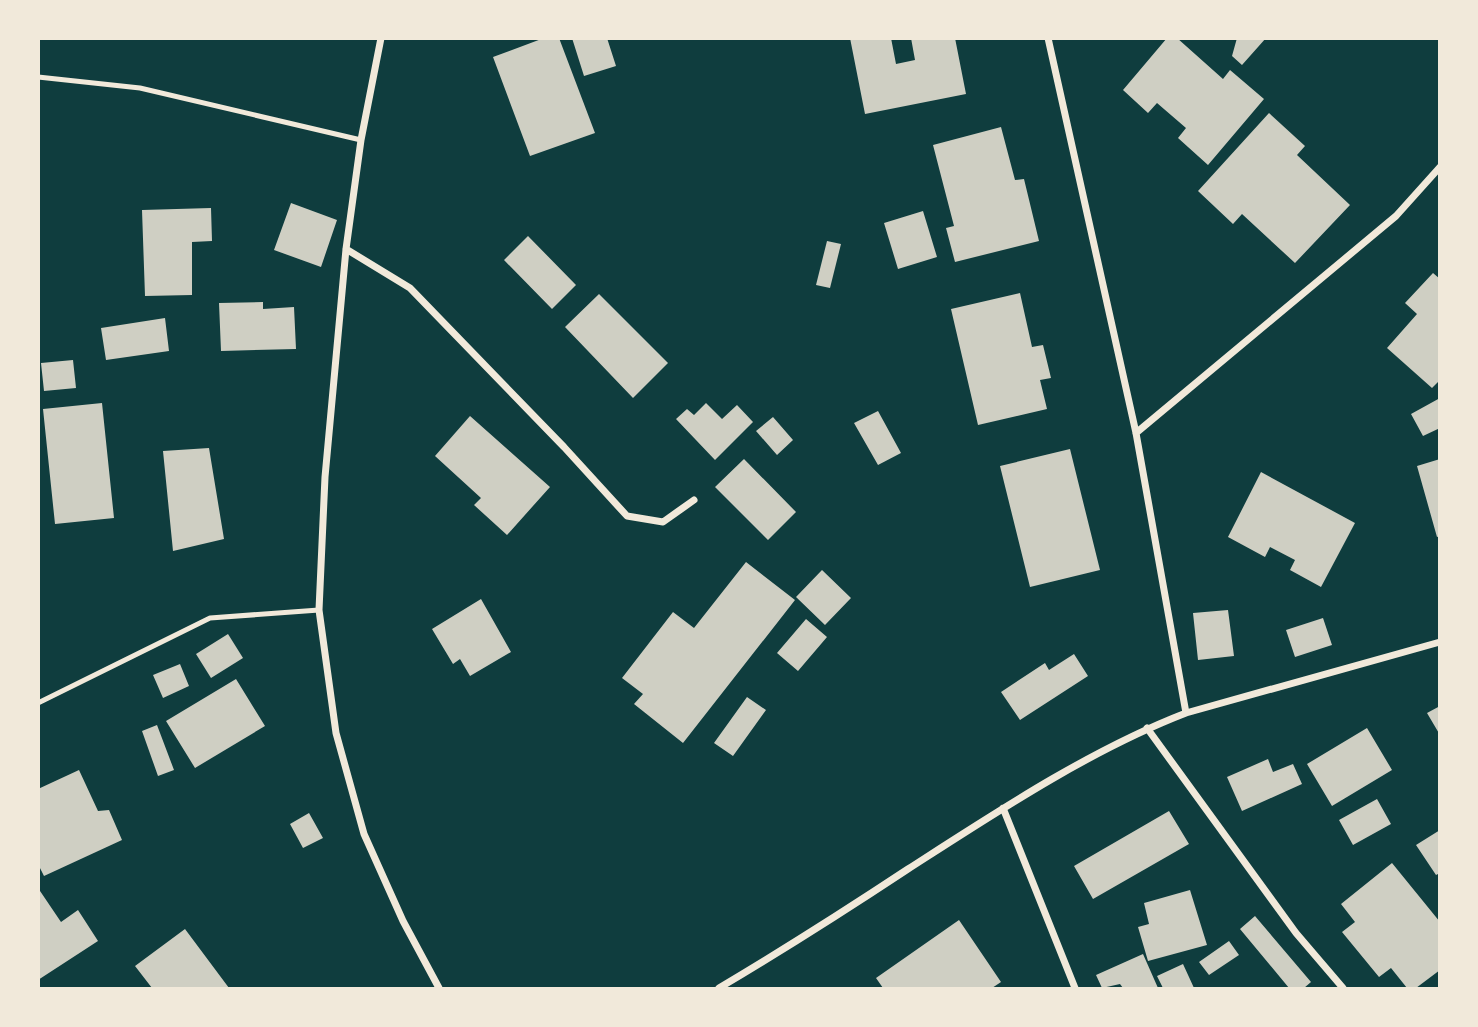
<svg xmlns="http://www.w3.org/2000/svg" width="1478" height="1027" font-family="'Public Sans',sans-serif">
	<rect width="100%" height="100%" fill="#0f3d3e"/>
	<path fill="#cfcfc3" d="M 544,38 L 559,38 L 595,133 L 530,156 L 493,57 Z
		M 572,38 L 607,38 L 616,66 L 584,76 Z
		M 850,38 L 891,38 L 896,64 L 915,60 L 911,38 L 955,38 L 966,94 L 865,114 Z
		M 1167,38 L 1177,38 L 1223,79 L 1230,70 L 1264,99 L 1208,165 L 1178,138 L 1186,128 L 1157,103 L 1148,113 L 1123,90 Z
		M 1237,38 L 1266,38 L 1242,65 L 1232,56 Z
		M 1269,113 L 1305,146 L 1297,155 L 1350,205 L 1295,263 L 1242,214 L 1233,224 L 1198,191 Z
		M 1001,127 L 1015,180 L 1024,179 L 1039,241 L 955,262 L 946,228 L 954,226 L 933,145 Z
		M 291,203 L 337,220 L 321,267 L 274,250 Z
		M 211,208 L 212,241 L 192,242 L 192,295 L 145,296 L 142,210 Z
		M 923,211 L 937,257 L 898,269 L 884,223 Z
		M 528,236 L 576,285 L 552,309 L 504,260 Z
		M 827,241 L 841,244 L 830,288 L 816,285 Z
		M 1433,273 L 1440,279 L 1440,380 L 1432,388 L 1387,348 L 1417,314 L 1405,303 Z
		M 1020,293 L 1032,347 L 1043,345 L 1051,378 L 1040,380 L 1047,409 L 978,425 L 951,309 Z
		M 599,294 L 668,363 L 633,398 L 565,327 Z
		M 263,302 L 263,309 L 294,307 L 296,349 L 221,351 L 219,303 Z
		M 165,318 L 169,351 L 106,360 L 101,328 Z
		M 73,360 L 76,388 L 44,391 L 41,363 Z
		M 1440,398 L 1440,428 L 1423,436 L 1411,414 Z
		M 102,403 L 114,518 L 55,524 L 43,409 Z
		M 706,403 L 722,419 L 737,405 L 753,422 L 715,460 L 676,419 L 687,409 L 694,415 Z
		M 878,411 L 901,453 L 878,465 L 854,423 Z
		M 470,416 L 550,487 L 507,535 L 474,505 L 481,498 L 435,456 Z
		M 773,417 L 793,440 L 777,455 L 756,431 Z
		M 209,448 L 224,539 L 173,551 L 163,451 Z
		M 1070,449 L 1100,570 L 1030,587 L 1000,466 Z
		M 744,459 L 796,512 L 768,540 L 715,487 Z
		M 1440,459 L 1440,536 L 1437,537 L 1417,466 Z
		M 1261,472 L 1355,523 L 1321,587 L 1290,570 L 1295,560 L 1270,547 L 1265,557 L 1228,537 Z
		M 746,562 L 795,600 L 683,743 L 634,704 L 643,694 L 622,678 L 673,612 L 694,628 Z
		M 822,570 L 851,598 L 825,625 L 796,597 Z
		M 481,599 L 511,652 L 470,676 L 460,659 L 453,664 L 432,629 Z
		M 1228,610 L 1234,656 L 1198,660 L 1193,613 Z
		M 1323,618 L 1332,645 L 1295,657 L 1286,630 Z
		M 806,619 L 827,637 L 798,671 L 777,653 Z
		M 228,634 L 243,658 L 211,678 L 196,654 Z
		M 1074,654 L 1088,676 L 1020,720 L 1001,692 L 1045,663 L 1049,670 Z
		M 180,664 L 189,686 L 163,698 L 153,675 Z
		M 236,679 L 265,726 L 195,768 L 166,721 Z
		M 747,697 L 766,710 L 733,756 L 714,743 Z
		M 1440,706 L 1440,735 L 1427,713 Z
		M 157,725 L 174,770 L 158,776 L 142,731 Z
		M 1367,728 L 1392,770 L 1332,806 L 1307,764 Z
		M 1268,759 L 1273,772 L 1293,764 L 1302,784 L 1242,811 L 1227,777 Z
		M 79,770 L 98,811 L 109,810 L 122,840 L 44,876 L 38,864 L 38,789 Z
		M 1377,799 L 1391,824 L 1353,845 L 1339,820 Z
		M 1169,811 L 1189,844 L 1093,899 L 1074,866 Z
		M 309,813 L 323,838 L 303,848 L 290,824 Z
		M 1440,830 L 1440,873 L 1436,875 L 1416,845 Z
		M 1392,863 L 1440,922 L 1440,970 L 1416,988 L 1407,988 L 1391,968 L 1379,977 L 1342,932 L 1355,922 L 1341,904 Z
		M 38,888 L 61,922 L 78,910 L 98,941 L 38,980 Z
		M 1190,890 L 1207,945 L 1148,961 L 1138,927 L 1149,924 L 1144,903 Z
		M 1255,916 L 1311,982 L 1304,988 L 1289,988 L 1240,929 Z
		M 959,920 L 1001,982 L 992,988 L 883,988 L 876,978 Z
		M 185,929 L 229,988 L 152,988 L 135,966 Z
		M 1229,941 L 1239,955 L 1209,975 L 1199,962 Z
		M 1143,954 L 1158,988 L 1123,988 L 1120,984 L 1102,988 L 1096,975 Z
		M 1183,964 L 1194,988 L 1163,988 L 1157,976 Z"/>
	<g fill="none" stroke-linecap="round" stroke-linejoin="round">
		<path stroke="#f1e9da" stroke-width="5" d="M 38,77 L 140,88 L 361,140
			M 38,703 L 210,618 L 319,610"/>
		<path stroke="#f1e9da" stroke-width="7" d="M 381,38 L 361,140 L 346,249 L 325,477 L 319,610 L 336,733 L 364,834 L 403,921 L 439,988
			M 1048,38 L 1136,433 L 1186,713
			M 346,249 L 410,288 L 564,447 L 627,516 L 663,522 L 694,500
			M 1136,433 L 1396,216 L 1440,167
			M 1147,728 L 1296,933 L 1343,988
			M 1003,808 L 1075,988
			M 719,988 C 783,950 846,910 908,869 C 995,813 1090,750 1186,713 L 1440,642"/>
	</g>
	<rect width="1478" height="1027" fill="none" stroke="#f1e9da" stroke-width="80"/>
</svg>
